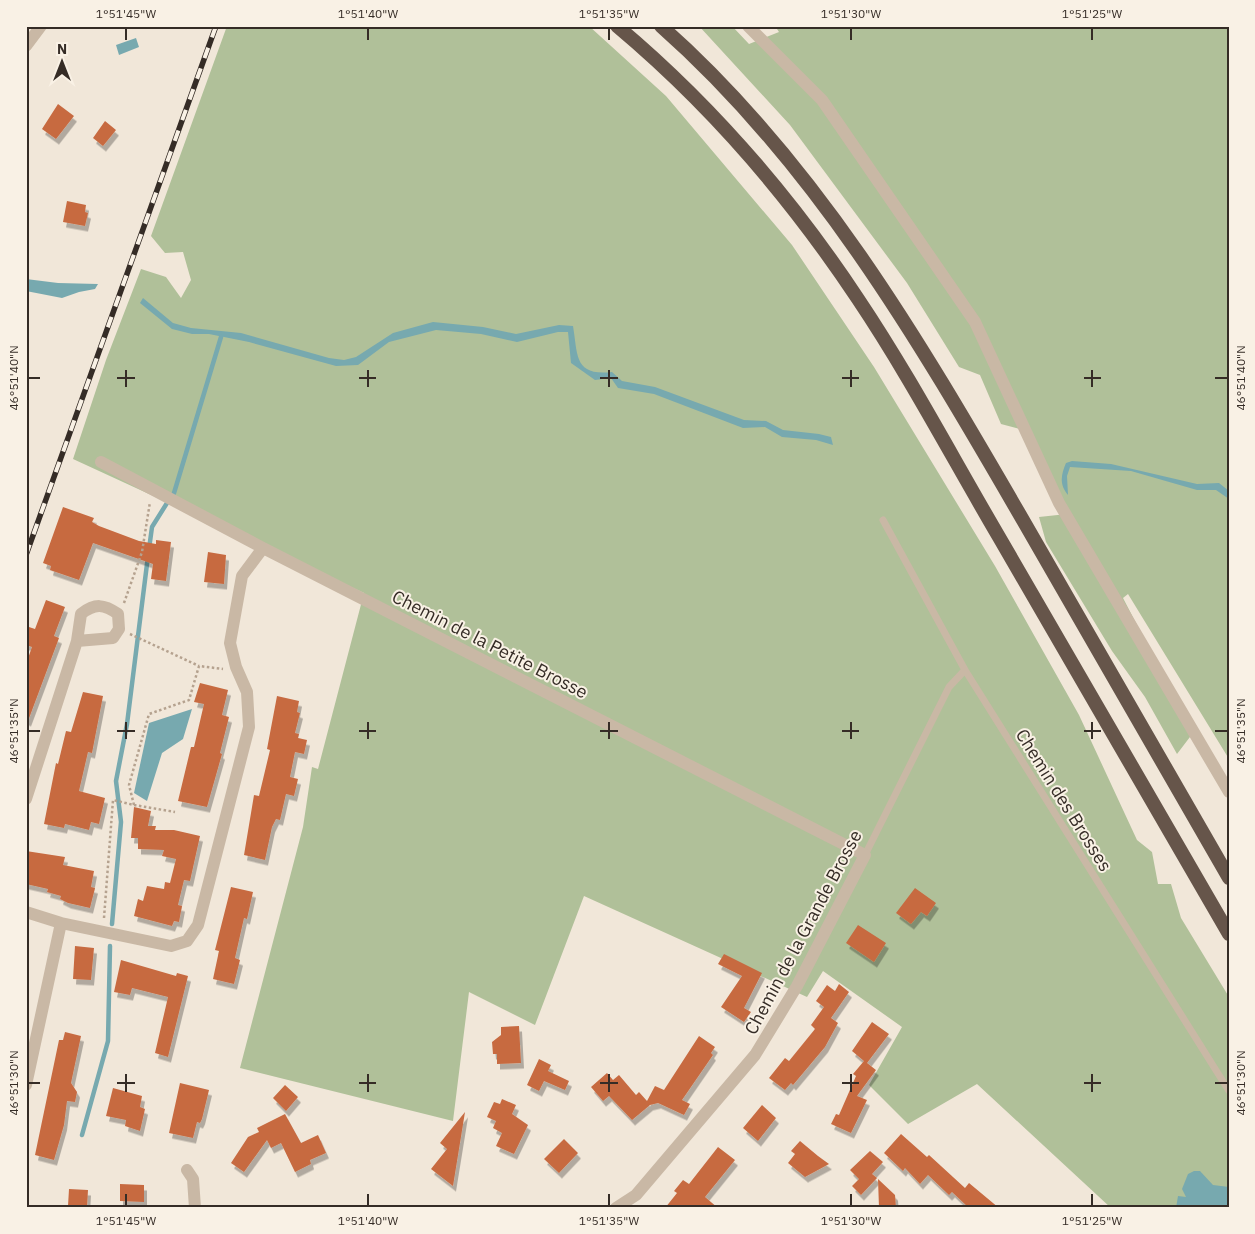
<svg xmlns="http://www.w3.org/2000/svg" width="1255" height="1234" font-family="'IBM Plex Sans',sans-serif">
	<defs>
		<filter id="shadow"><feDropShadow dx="3" dy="5.5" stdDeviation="0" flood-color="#0004"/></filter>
	</defs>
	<rect width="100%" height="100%" fill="#f1e7d9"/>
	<path fill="#b0c099" d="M 227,26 L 589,26 L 666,96 L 792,245 L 874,367 L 995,566 L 1079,715 L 1137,840 L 1152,852 L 1158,884 L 1171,884 L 1181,918 L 1229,997 L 1229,1208 L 1111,1208 L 977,1084 L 908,1124 L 869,1085 L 902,1027 L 823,971 L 807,997 L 584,896 L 535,1025 L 469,992 L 453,1121 L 240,1068 L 303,827 L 312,767 L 318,769 L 364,593 L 73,459 L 106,360 L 141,269 L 166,277 L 181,298 L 191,280 L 183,252 L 165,253 L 151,236 Z
		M 699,26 L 732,26 L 749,44 L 779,32 L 775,26 L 1229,26 L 1229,759 L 1128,594 L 1123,598 L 1193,733 L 1177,754 L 1145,697 L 1112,651 L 1046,542 L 1039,517 L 1067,514 L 1031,432 L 1001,424 L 980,375 L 959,367 L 907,283 L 790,125 Z"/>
	<path fill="#77a9af" d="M 136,38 L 139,47 L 119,55 L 116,45 Z
		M 26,279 L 58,283 L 98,284 L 95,289 L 79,292 L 62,298 L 26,291 Z
		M 143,298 L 173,323 L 191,328 L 241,333 L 329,358 L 344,360 L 356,357 L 393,333 L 433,322 L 483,327 L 516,334 L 559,325 L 573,326 C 578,356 574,376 612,372 L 622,381 L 655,387 L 744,420 L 766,421 L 783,430 L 819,434 L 831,437 L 833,445 L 816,440 L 782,437 L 765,427 L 743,428 L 654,394 L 618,388 L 611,378 L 595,380 L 571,363 L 568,332 L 558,332 L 517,342 L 481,334 L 436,330 L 389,342 L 358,365 L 336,366 L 249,342 L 209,334 L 192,334 L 172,329 L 140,303 Z
		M 1072,461 L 1111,464 L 1197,484 L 1219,483 L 1229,491 L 1229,499 L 1216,490 L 1197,490 L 1131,471 L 1070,467 L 1067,476 L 1068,495 C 1059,484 1061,475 1066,463 Z
		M 192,709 L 183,739 L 162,753 L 147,801 L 134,793 L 149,723 Z
		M 1194,1171 L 1200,1171 L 1213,1185 L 1229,1187 L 1229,1208 L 1176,1208 L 1178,1196 L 1186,1197 L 1182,1189 L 1188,1174 Z"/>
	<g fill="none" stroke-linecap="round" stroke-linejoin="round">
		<path stroke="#77a9af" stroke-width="4.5" d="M 174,493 L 221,337
			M 149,549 L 152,527 L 167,503
			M 112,924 L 121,822 L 116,781 L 127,724 L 148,556
			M 82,1135 L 108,1041 L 110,946"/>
	</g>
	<path fill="#c76a41" filter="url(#shadow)" d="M 58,104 L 74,116 L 56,139 L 42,129 Z
		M 105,121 L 116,130 L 103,146 L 93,138 Z
		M 67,201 L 86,205 L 85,212 L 88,213 L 85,226 L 63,222 Z
		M 63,507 L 94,518 L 92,522 L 99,526 L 139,541 L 156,544 L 156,540 L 171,542 L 166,581 L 151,579 L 153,564 L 93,543 L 79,580 L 50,570 L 51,566 L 43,563 Z
		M 208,552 L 226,555 L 224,584 L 204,582 Z
		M 46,600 L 65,607 L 54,636 L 59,638 L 28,721 L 26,720 L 26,664 L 32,647 L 26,645 L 26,626 L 35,629 Z
		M 200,683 L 228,690 L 222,715 L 229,717 L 220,753 L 222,754 L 207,807 L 178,801 L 191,747 L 194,747 L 204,704 L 194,702 Z
		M 83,692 L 103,696 L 92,753 L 88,752 L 79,791 L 105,798 L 99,824 L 91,822 L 89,830 L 65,824 L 64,828 L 44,824 L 56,763 L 58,764 L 66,731 L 71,732 Z
		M 277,696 L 299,701 L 297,712 L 300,713 L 295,733 L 299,734 L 298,738 L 307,740 L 304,754 L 295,752 L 290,777 L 298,779 L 294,796 L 286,794 L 280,820 L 276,819 L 272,827 L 265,860 L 244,855 L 254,795 L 259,796 L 270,750 L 267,749 Z
		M 134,807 L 151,811 L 148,826 L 156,826 L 155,830 L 174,830 L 200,836 L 190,881 L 184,880 L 178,905 L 182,906 L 179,922 L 174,921 L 172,926 L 134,916 L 138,899 L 143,901 L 147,886 L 164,889 L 165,882 L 170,883 L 176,859 L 162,856 L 164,850 L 138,849 L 138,838 L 131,838 Z
		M 26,851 L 65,857 L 63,865 L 94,871 L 91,887 L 95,888 L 90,908 L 68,903 L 60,899 L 61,896 L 47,892 L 48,889 L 26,884 Z
		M 231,887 L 253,892 L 247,919 L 244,918 L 235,958 L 240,960 L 234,984 L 213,979 L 219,951 L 215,950 Z
		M 915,888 L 936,903 L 927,916 L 921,912 L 911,924 L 896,913 Z
		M 858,925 L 886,943 L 874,962 L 846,943 Z
		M 75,946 L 94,948 L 91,980 L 73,979 Z
		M 724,954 L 762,973 L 744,1008 L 751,1012 L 744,1022 L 721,1007 L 742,976 L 718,964 Z
		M 121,960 L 176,976 L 177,973 L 188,976 L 168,1057 L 155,1053 L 168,997 L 132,988 L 130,995 L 114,992 Z
		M 839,984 L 849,992 L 831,1018 L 838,1023 L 825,1047 L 793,1085 L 791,1083 L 785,1090 L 769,1078 L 785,1058 L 789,1061 L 815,1029 L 811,1025 L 824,1007 L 816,1001 L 827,985 L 835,991 Z
		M 872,1022 L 889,1034 L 867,1063 L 876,1070 L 857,1096 L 867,1100 L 851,1133 L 831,1124 L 836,1114 L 839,1115 L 856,1076 L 853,1074 L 864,1061 L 852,1051 Z
		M 519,1026 L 521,1063 L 497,1064 L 497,1054 L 493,1054 L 492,1042 L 501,1035 L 501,1027 Z
		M 65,1032 L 81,1036 L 71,1083 L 77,1092 L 75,1102 L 67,1101 L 64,1125 L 54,1160 L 35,1155 L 59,1040 L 63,1040 Z
		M 699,1036 L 715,1047 L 711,1053 L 713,1055 L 682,1100 L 690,1104 L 684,1115 L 658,1103 L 650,1105 L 632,1120 L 609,1096 L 603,1101 L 591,1087 L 607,1073 L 613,1080 L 619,1075 L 636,1095 L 639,1092 L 647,1101 L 655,1086 L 664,1090 Z
		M 539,1059 L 551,1065 L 548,1071 L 569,1081 L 565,1090 L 544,1081 L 539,1091 L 527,1085 Z
		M 180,1083 L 209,1090 L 202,1119 L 200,1123 L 197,1122 L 193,1138 L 169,1133 Z
		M 285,1085 L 298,1097 L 286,1111 L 273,1098 Z
		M 113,1088 L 142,1096 L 140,1107 L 145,1109 L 140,1131 L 125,1126 L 126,1120 L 106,1116 Z
		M 502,1099 L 516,1105 L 512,1114 L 528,1125 L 514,1154 L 496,1146 L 502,1133 L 493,1128 L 496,1121 L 487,1117 L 494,1102 L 500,1104 Z
		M 762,1105 L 776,1118 L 758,1141 L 743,1128 Z
		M 465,1112 L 453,1186 L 431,1169 L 447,1149 L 440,1143 Z
		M 285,1114 L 301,1143 L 318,1135 L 326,1153 L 310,1160 L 311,1164 L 295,1172 L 281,1143 L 271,1148 L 267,1140 L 244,1172 L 231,1163 L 248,1137 L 259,1132 L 257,1128 Z
		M 901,1134 L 927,1157 L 929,1155 L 965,1188 L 969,1183 L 999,1208 L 969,1208 L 952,1192 L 949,1195 L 928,1175 L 920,1184 L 905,1168 L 903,1171 L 884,1153 Z
		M 564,1139 L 578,1153 L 559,1173 L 544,1159 Z
		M 800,1141 L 818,1156 L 829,1164 L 805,1177 L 788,1163 L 795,1154 L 791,1151 Z
		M 718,1147 L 735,1160 L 705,1197 L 718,1208 L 665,1208 L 677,1193 L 674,1191 L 683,1180 L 689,1184 Z
		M 870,1151 L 883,1162 L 872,1174 L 877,1178 L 861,1195 L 852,1186 L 859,1179 L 850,1170 Z
		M 878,1179 L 895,1195 L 896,1208 L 879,1208 Z
		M 120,1184 L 144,1185 L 144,1202 L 120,1201 Z
		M 69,1189 L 88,1190 L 87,1207 L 68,1206 Z"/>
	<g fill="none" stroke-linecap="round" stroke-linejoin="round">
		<path stroke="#b5a28f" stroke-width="2.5" stroke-dasharray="2.5 2.5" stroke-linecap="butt" d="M 124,603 L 142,552 L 150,502
			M 130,634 L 199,666
			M 134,805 L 175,812
			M 104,918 L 113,800 L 134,805 L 129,785 L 149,714 L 189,700 L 199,666 L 223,669"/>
		<path stroke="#c9b8a5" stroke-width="7" d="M 883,520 L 965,670 L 1229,1091
			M 865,855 L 949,687 L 965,670"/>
		<path stroke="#c9b8a5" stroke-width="12" d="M 748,26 L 822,100 L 975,322 L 1059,503 L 1229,792
			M 26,46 L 41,26
			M 101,462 L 263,548 L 865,855 L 797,986 L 755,1055 L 636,1195 L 616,1208
			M 26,799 L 77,641 L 81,614 C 95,603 104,604 118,614 L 119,629 L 113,638 L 77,641
			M 26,912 L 61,923 L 171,946 L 187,941 L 198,925 L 249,727 L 247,692 L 236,667 L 230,643 L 242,576 L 263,548
			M 26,1085 L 61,923
			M 187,1170 L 193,1179 L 195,1208"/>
		<path stroke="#66554a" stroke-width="14" d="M 617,26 C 710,104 791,198 858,299 C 909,375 952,457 999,537 C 1075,669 1152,801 1229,934
			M 661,26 C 815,162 918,339 1020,515 C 1089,636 1159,757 1229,878"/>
		<g stroke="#352c26" stroke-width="5.5">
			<path id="rail" d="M 26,555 L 216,26"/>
		</g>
		<use href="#rail" stroke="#f9f1e5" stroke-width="4" stroke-dasharray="11" stroke-linecap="butt"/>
	</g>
	<path fill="none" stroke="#352c26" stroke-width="2" d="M 126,28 L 126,40M 368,28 L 368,40M 609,28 L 609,40M 851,28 L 851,40M 1092,28 L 1092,40M 126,370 L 126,387M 368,370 L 368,387M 609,370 L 609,387M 851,370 L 851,387M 1092,370 L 1092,387M 28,378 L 40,378M 117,378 L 135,378M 359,378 L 376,378M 600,378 L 618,378M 842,378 L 859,378M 1084,378 L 1101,378M 1215,378 L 1228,378M 126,722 L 126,739M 368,722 L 368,739M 609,722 L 609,739M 851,722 L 851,739M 1092,722 L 1092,739M 28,731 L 40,731M 117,731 L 135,731M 359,731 L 376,731M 600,731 L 618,731M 842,731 L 859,731M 1084,731 L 1101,731M 1215,731 L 1228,731M 126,1074 L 126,1092M 368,1074 L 368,1092M 609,1074 L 609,1092M 851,1074 L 851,1092M 1092,1074 L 1092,1092M 28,1083 L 40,1083M 117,1083 L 135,1083M 359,1083 L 376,1083M 600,1083 L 618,1083M 842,1083 L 859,1083M 1084,1083 L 1101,1083M 1215,1083 L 1228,1083M 126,1194 L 126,1206M 368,1194 L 368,1206M 609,1194 L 609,1206M 851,1194 L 851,1206M 1092,1194 L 1092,1206"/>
	<g text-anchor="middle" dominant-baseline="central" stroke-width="4" stroke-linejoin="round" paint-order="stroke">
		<g font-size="18" fill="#352c26" stroke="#f9f1e5">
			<text transform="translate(490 644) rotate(27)">Chemin de la Petite Brosse</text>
			<text transform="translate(1064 800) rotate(58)">Chemin des Brosses</text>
			<text transform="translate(803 932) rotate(-62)">Chemin de la Grande Brosse</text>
		</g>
	</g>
	<rect width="1255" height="1234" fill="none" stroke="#f9f1e5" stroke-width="55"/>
	<g transform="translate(62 62)" stroke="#f9f1e5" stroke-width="4" paint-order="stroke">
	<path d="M0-4L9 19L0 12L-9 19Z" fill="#352c26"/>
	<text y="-8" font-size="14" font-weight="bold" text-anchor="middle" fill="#352c26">N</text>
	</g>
	<rect x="28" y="28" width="1200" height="1178" fill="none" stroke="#352c26" stroke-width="2"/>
	<g font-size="12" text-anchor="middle" fill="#352c26">
		<text x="126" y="18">1°51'45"W</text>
		<text x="368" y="18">1°51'40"W</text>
		<text x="609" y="18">1°51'35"W</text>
		<text x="851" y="18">1°51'30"W</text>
		<text x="1092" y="18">1°51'25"W</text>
		<text transform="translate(14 378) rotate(-90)" y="4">46°51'40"N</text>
		<text transform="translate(1241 378) rotate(-90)" y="4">46°51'40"N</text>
		<text transform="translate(14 731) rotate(-90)" y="4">46°51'35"N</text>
		<text transform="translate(1241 731) rotate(-90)" y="4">46°51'35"N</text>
		<text transform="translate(14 1083) rotate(-90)" y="4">46°51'30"N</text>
		<text transform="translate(1241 1083) rotate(-90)" y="4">46°51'30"N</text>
		<text x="126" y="1225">1°51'45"W</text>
		<text x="368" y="1225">1°51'40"W</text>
		<text x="609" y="1225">1°51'35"W</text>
		<text x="851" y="1225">1°51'30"W</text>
		<text x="1092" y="1225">1°51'25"W</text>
	</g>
</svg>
